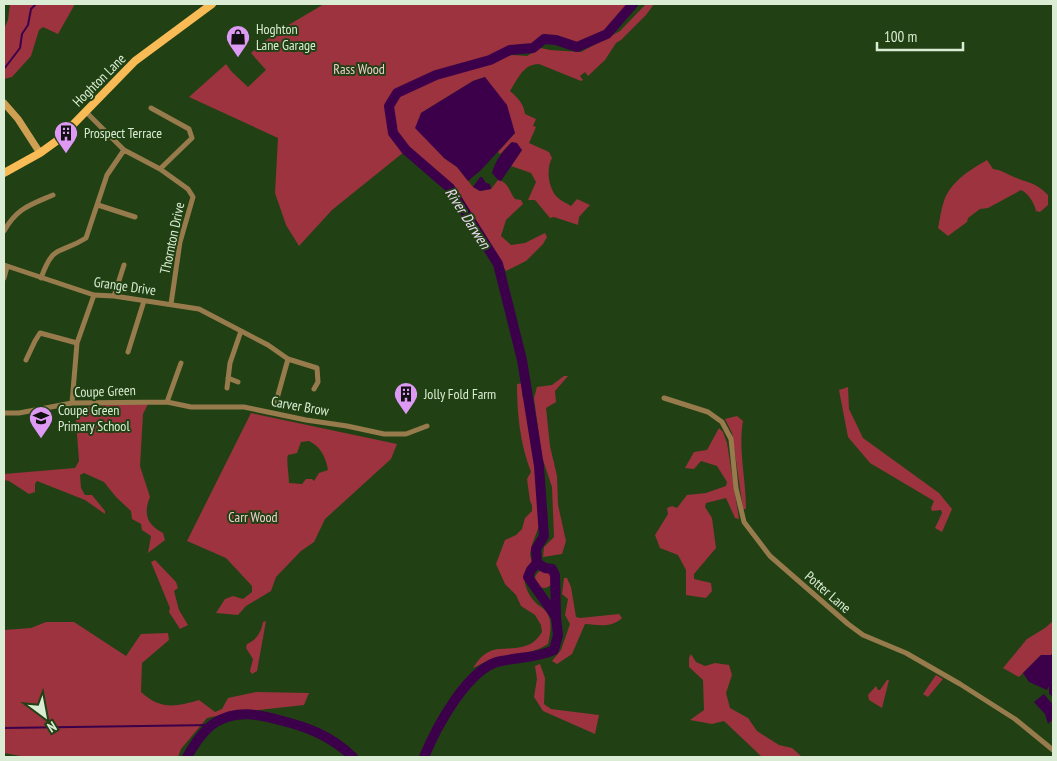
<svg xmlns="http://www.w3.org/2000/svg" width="1057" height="761" font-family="'PT Sans Narrow',sans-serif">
	<rect width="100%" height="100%" fill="#214114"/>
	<path fill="#9c333f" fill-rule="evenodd" d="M 10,4 L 75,4 L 58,34 L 43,27 L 39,30 L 31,56 L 12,77 L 4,79 L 4,29 L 8,20 Z
		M 324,4 L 629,4 L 605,31 L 577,45 L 558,38 L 544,38 L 532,46 L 510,48 L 489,58 L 436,73 L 397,91 L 387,106 L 391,134 L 404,152 L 332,210 L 299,246 L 286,225 L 275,193 L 278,138 L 189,97 L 226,64 L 232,72 L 248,87 L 266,70 L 251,53 L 275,33 Z
		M 646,4 L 654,4 L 646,15 L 621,40 L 616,43 L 605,60 L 588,76 L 585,72 L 580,76 L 583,80 L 581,81 L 539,64 C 523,64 518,79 510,91 C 518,98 524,104 525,114 L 536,119 L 533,126 L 536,127 L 529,143 L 549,152 L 552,158 C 546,169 548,187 557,197 C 561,201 567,203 571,206 L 577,199 L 590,205 L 579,217 L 578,225 L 554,217 L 550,218 L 535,200 L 528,200 L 536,182 L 531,173 L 511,166 L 522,150 L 512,142 L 500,154 L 498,152 L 515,133 L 485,77 L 473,81 L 421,113 L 444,158 L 457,167 L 473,187 L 480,191 L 491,189 L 498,180 C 509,182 509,192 515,199 L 521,200 L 523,204 L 506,220 L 501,236 L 511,245 L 525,243 L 545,233 L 547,237 L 543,244 L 526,261 L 506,271 L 451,183 L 407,149 L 395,131 L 392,108 L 399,95 L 437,78 L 512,55 L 527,56 L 541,48 L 550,50 L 581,52 L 620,31 Z
		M 987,160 L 993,169 C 1001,170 1005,173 1012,176 C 1029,184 1034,181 1048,195 L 1048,205 L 1040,212 L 1036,211 C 1035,204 1028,193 1021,190 L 988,208 L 980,209 L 968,218 L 967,222 L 948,236 L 938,228 C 940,219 941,209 944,201 C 951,181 970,170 987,160 Z
		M 564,376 L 568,376 L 555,391 L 556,402 L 546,408 L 550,446 L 557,476 L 558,505 L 566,541 L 562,554 L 543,557 L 544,547 L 554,537 L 552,487 L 542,457 L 534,398 L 537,387 L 552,385 Z
		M 523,383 L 522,396 L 526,398 L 536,469 L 539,526 L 532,545 L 530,554 L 532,563 L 524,575 C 524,585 528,595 536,603 C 541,608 546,608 549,617 C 552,625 550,635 548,644 C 532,655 513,653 495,658 C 487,660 480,665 473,668 C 491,639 504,654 528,645 C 534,643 538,638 542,632 L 541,625 L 535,615 L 521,606 L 516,595 L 505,584 L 496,564 L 505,540 L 516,535 L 522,529 L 525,518 L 532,511 L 532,505 L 530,501 L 527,479 L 531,472 C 520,444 517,413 517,384 Z
		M 848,387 L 849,409 L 863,438 L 939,493 L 952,509 L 942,532 L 935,528 L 942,513 L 941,510 L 932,511 L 931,508 L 934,501 L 870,463 L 848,437 L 839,390 Z
		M 118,404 L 148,404 L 143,414 L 140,466 L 150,497 C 143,514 147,525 163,533 L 165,540 L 148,553 L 151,536 L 142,530 L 141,524 L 132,519 L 131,511 L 116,497 L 104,482 L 84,473 L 80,475 L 81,488 L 85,495 L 92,495 L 105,511 L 105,514 L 85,500 L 37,481 L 35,484 L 35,492 L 29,494 L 9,481 L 4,480 L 4,474 L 75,468 L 79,461 L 75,408 Z
		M 251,413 L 397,444 L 391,459 L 325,519 L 314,542 L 301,551 L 276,577 L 271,591 L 246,606 L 238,615 L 216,613 L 225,599 L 233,596 L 243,599 L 252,592 L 252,586 L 226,558 L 187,541 ZM 309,441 C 320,446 326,457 328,470 L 319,473 L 314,481 L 312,479 L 306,479 L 302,484 L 289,483 C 289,475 286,460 288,455 L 297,453 L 301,442 Z
		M 737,416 L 743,421 C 738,449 746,479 746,509 L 743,509 L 732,433 L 725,419 Z
		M 719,428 L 723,432 L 727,443 L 739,519 L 735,518 L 726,498 L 706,503 L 705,507 L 712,518 L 716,548 L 694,574 L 694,579 L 711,583 L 712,591 L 706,598 L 686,595 L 686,570 L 678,555 L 660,548 L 655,535 L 668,514 L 667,508 L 672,506 L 677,508 L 687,495 L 706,493 L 726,486 L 727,482 L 717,466 L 701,461 L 694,469 L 685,468 L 694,452 L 707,450 Z
		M 155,560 L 176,582 L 178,588 L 174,591 L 179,610 L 188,625 L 180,629 L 169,612 L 170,608 L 151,562 Z
		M535 579a9 9 0 1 1 18 0a9 9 0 1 1-18 0Z
		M 564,578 L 567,578 L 571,587 L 576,617 L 580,618 L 619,614 L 622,618 C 612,628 598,625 585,624 L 572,654 L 557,664 L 552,661 L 561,650 L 570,624 L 565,615 L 568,599 L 562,594 Z
		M 266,621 L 257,671 L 252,674 L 250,671 L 253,659 L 246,648 L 247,644 C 256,640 261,633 263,622 Z
		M 1053,621 L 1053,653 L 1051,655 L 1041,655 L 1019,677 L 1003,668 L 1027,639 L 1045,628 Z
		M 46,622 L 74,622 L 126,656 L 141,634 L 168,633 L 169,640 L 142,663 L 141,692 C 161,710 175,707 199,700 L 215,712 L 222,709 L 228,698 L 256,692 L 309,693 L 304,705 L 230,713 L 207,718 L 181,749 L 178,757 L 26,757 L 4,753 L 4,630 L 31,628 Z
		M 691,654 L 696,662 L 705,666 L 715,663 L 729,665 L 732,675 L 726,693 L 730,708 L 748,718 L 757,731 L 779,745 L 792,748 L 802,757 L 762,757 L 724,721 L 712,724 L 690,720 L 704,710 L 703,680 L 689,667 L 689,658 Z
		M 540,664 L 545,678 L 544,704 L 551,709 L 599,715 L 595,734 L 543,711 L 534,697 L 537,679 L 535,666 Z
		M 936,675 L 943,679 L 928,697 L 923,694 Z
		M 887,680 L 889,680 L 882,708 L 869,700 L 868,695 L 876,686 L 878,690 L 880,690 Z"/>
	<path fill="#3c004b" d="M 485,77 L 507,105 L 515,133 L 481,170 L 468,181 L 457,167 L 444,158 L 415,128 L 421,113 L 473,81 Z
		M 512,142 L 517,143 L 522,150 L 501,181 L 498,180 L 492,173 C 496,159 502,152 512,142 Z
		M 480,177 L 482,177 L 486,183 L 490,184 L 491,189 L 480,191 L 473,187 Z
		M 1053,653 L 1053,697 L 1049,694 L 1049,686 L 1047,690 L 1029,682 L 1023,673 L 1041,655 L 1051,655 Z
		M 1044,694 L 1053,705 L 1053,719 L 1048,724 L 1045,714 L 1034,702 Z"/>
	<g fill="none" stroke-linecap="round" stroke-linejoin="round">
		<path stroke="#3c004b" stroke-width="2" d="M 4,69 L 20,48 L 22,34 L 28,25 L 31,9 L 36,4
			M 4,728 L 212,725"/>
		<path stroke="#3c004b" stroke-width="10" d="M 537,563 L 545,568 L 552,569 L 555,575 L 556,616
			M 187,757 C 194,745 203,730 216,722 C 237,710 257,714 279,720 C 308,727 331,736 353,757
			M 424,757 C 436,728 468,667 501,661 C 520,657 537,658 554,650 L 558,635 L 556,617 L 528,577 L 531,570 L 537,563 L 536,549 L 544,536 L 539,466 L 522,360 L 498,264 L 450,188 L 406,150 L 393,133 L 389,106 L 397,93 L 436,75 L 490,60 L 510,50 L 533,48 L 544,39 L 556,40 L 577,47 L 607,34 L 633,4"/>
		<path stroke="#987b4d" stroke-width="5" d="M 151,108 L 189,129 L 192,138 L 160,169
			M 85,111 L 124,150 L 160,169 L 188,189 L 193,197 L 180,242 L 171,304
			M 98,205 L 135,217
			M 4,231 C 17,208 30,205 53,195
			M 4,265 L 94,295 L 114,296 L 199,309 L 268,345 L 288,359 L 317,368 L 318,382 L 314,389
			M 4,278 L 7,267
			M 41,278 C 54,242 60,255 86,238 L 107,175 L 124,150
			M 114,296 L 124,265
			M 128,352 L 144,301
			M 26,360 L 35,341 L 40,333 L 77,343
			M 228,378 L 238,382
			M 227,388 L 230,363 L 241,331
			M 664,398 L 708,412 L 722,422 L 731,439 L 736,488 L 744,522 L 770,556 L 848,624 L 863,635 L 906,653 L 960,684 L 1015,719 L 1053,750
			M 167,402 L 181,363
			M 276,402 L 288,359
			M 72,403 L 77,343 L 94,295
			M 4,413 L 19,413 L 72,403 L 167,402 L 191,407 L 244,407 L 306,420 L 347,426 L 384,434 L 406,434 L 427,426"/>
		<path stroke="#cf9f53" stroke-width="7" d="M 4,103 L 18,119 L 40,153"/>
		<path stroke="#f9bb55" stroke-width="8" d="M 4,173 L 40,153 L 58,140 L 135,61 L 212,4"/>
	</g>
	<defs>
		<g id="shop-pin" transform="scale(1.25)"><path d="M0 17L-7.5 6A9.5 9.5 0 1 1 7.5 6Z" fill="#dd99f3" stroke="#214114"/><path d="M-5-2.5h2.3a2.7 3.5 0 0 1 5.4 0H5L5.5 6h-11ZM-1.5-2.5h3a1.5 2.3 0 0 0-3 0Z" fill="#111"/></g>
		<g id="building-pin" transform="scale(1.25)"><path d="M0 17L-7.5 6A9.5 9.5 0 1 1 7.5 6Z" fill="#dd99f3" stroke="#214114"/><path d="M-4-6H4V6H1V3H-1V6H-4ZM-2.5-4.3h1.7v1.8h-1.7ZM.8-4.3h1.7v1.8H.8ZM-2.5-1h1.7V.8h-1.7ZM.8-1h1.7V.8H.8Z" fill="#111"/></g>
		<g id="school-pin" transform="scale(1.25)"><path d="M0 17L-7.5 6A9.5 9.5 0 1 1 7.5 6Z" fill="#dd99f3" stroke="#214114"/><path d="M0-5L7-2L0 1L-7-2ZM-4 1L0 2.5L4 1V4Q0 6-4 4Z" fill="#111"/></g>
	</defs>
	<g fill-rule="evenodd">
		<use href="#shop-pin" x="238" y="37"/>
		<use href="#building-pin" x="66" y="133"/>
		<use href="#building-pin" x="406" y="394"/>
		<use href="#school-pin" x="41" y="418"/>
	</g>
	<g text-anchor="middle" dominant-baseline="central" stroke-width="4" stroke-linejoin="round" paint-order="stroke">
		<g font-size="14" fill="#daedd4" stroke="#214114" text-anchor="start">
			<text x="256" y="29">Hoghton<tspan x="256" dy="16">Lane Garage</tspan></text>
			<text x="84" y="133">Prospect Terrace</text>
			<text x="424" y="394">Jolly Fold Farm</text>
			<text x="58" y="410">Coupe Green<tspan x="58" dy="16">Primary School</tspan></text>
		</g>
		<g font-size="14" fill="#efcdcd" stroke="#214114">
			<text x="359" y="69">Rass Wood</text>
			<text x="253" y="517">Carr Wood</text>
		</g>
		<g font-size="14" fill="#daedd4" stroke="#214114">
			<text transform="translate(99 80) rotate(-45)">Hoghton Lane</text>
			<text transform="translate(172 238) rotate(-78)">Thornton Drive</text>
			<text transform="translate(125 286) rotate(8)">Grange Drive</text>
			<text transform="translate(105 391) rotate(-2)">Coupe Green</text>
			<text transform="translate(300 406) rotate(10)">Carver Brow</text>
			<text transform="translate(828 592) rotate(41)">Potter Lane</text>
		</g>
		<g font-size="15" font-style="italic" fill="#eedbf4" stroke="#214114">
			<text transform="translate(468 218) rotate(57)">River Darwen</text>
		</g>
	</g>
	<rect width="1057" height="761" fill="none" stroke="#daedd4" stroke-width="10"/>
	<g transform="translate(45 716) rotate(148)" stroke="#214114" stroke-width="4" paint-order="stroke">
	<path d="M0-4L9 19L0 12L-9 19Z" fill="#daedd4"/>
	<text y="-8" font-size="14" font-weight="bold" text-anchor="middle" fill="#daedd4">N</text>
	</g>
	<path d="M877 42v8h86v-8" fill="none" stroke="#daedd4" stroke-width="2.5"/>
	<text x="884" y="42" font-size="15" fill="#daedd4" stroke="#214114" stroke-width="4" paint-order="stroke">100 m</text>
</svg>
